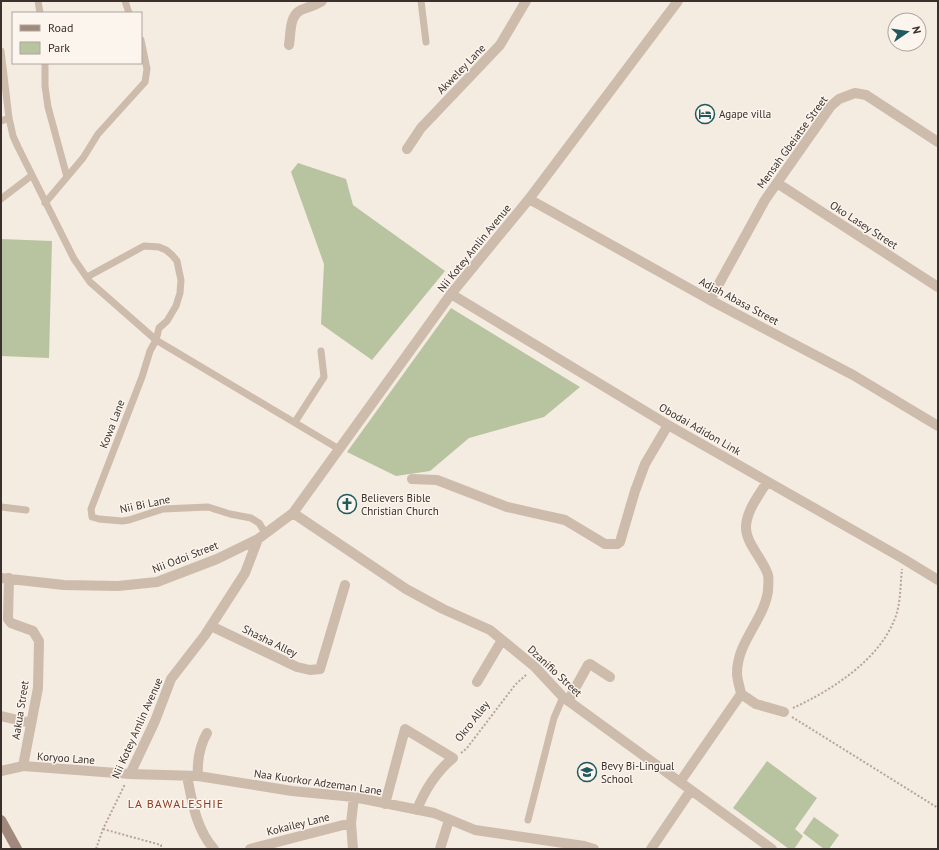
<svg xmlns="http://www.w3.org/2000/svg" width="939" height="850" font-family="'PT Sans',sans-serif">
	<rect width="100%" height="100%" fill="#f4ebe1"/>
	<path fill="#b8c4a0" d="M 298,163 L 346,179 L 353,205 L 445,271 L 372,360 L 321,324 L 324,264 L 291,172 Z
		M 1,239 L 52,241 L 49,358 L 1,356 Z
		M 451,308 L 580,387 L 544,417 L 469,438 L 430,471 L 396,476 L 347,452 Z
		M 767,761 L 817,798 L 795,829 L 803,836 L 794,849 L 789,849 L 733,808 Z
		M 814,817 L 839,835 L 829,849 L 824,849 L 803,833 Z"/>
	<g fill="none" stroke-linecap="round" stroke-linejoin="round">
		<path stroke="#b9a596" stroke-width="2" stroke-dasharray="2 2" stroke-linecap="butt" d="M 793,708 C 830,691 876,662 893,623 C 901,607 900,587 902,569
			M 792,717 L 938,808
			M 461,753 L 467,748 L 515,685 L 527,674
			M 103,829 L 161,845 L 161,849
			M 96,849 L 103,829 L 125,784"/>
		<path stroke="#cdbbac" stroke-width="7" d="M 38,1 L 40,13
			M 125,1 L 129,13
			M 421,1 L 426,42
			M 1,51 L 9,118
			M 45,63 L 45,86 L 48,107 L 67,177
			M 1,121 L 9,118 L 13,136 L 18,147 L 74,259 L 90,282 L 156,340 L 150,351 L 142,377 L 91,509 L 92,517 L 99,519 L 122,521 L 129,520 L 163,509 L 208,507 L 230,514 L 251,518 L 259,523 L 266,534
			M 1,199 L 31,176
			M 45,203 L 83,158 L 98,134 L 145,82 L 147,69 L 141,40
			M 87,277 L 144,246 L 159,247 L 166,250 L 172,255 L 177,261 L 179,271 L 181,280 L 180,293 L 176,306 L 167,321 L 159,328 L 156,340 L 339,449
			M 295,422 L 324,377 L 321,351
			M 1,507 L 26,510
			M 528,820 L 554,718 L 563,697"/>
		<path stroke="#cdbbac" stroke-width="10" d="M 289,45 C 291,33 289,16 301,10 C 308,7 316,5 322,1
			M 407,149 L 421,128 L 500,45 L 526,1
			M 777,183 L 938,287
			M 529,199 L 710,300 L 853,375 L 938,426
			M 451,294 L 668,425 L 902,558 L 938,580
			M 710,300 L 765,200 L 831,106 L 839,99 L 855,93 L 866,95 L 938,142
			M 412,479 L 437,480 L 507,507 L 565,520 L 605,544 L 617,544 L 620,542 L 635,491 L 645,464 L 668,425
			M 767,482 C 759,495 747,510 746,526 C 745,543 764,560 768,575 C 769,580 768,587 768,591 C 764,620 737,642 737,673 C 737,680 740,687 741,694 L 756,704 L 784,712
			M 293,513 L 406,589 L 443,609 L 490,630 L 535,667 L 563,697 L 772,849
			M 1,578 L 64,585 L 118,586 L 157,582 L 217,559 L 258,539 L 293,513 L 451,294 L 529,199 L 678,1
			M 9,578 L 8,619 L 11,623 L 33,631 L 39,641 L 38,688 L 23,766
			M 211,626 L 297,667 L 310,670 L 320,669 L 345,585
			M 477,682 L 502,640
			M 568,701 L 588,665 L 590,664 L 610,677
			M 1,716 L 31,723
			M 1,771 L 23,766 L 130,774 L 198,776 L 292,791 L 354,797 L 434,813 L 475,830 L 584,846 L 594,849
			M 130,774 L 155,721 L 171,679 L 205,635 L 245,573 L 258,539
			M 187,776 C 192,801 196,829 214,849
			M 198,776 C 197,760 199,747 207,733
			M 680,782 L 741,694
			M 385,804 L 405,729 L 453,758 C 437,771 424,791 417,810
			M 250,849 L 351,823
			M 353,849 L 351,823 L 354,797
			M 440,849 L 449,820
			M 651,849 L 691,790"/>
		<path stroke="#a18a7d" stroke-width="10" d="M 1,820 L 17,849"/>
	</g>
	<defs>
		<g id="hotel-ring" transform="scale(1)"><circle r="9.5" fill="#fbf5ee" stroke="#1f5a5e" stroke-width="1.5"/><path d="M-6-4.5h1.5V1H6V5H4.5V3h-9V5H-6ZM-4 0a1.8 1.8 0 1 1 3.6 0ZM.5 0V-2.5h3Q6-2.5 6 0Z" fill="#1f5a5e"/></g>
		<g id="church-ring" transform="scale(1)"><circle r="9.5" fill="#fbf5ee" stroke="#1f5a5e" stroke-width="1.5"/><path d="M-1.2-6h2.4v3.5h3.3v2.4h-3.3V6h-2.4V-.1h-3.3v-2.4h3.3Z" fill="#1f5a5e"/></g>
		<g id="school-ring" transform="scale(1)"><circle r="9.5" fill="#fbf5ee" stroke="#1f5a5e" stroke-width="1.5"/><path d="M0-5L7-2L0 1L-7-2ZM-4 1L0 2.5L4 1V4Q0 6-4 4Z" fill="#1f5a5e"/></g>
	</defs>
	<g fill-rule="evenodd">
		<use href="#hotel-ring" x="705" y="114"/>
		<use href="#church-ring" x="347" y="504"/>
		<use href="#school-ring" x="587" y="772"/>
	</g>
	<g text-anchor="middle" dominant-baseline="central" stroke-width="3" stroke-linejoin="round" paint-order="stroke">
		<g font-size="11" fill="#3b302b" stroke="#fbf5ee">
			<text transform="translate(461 69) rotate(-46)">Akweley Lane</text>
			<text transform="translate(792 142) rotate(-54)">Mensah Gbeiatse Street</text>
			<text transform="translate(864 225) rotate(33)">Oko Lasey Street</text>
			<text transform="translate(474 248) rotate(-51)">Nii Kotey Amlin Avenue</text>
			<text transform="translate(739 301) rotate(28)">Adjah Abasa Street</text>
			<text transform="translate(112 424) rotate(-69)">Kowa Lane</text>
			<text transform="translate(700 429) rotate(30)">Obodai Adidon Link</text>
			<text transform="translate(145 504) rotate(-12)">Nii Bi Lane</text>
			<text transform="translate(185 557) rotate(-21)">Nii Odoi Street</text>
			<text transform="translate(270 641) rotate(26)">Shasha Alley</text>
			<text transform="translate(555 671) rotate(43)">Dzanifio Street</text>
			<text transform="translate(20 710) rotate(-81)">Aakua Street</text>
			<text transform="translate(472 721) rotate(-52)">Okro Alley</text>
			<text transform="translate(137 728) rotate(-66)">Nii Kotey Amlin Avenue</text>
			<text transform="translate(66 758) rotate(4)">Koryoo Lane</text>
			<text transform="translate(318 782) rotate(8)">Naa Kuorkor Adzeman Lane</text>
			<text transform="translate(298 824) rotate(-14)">Kokailey Lane</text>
		</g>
		<g font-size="11" fill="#3b302b" stroke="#fbf5ee" text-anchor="start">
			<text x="719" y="114">Agape villa</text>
			<text x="361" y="498">Believers Bible<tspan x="361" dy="13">Christian Church</tspan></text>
			<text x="601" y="766">Bevy Bi-Lingual<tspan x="601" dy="13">School</tspan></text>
		</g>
		<g font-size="12" letter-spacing="1" fill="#8c3b22" stroke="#fbf5ee">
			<text x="176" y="803">LA BAWALESHIE</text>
		</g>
	</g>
	<rect width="939" height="850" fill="none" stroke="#3b302b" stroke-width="4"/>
	<rect x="12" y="12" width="130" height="52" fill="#fbf5ee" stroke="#aea6a0"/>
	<rect x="20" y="25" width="20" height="6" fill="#a18a7d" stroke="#aea6a0"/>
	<text x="48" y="32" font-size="12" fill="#3b302b">Road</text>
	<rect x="20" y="42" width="20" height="12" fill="#b8c4a0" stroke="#aea6a0"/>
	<text x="48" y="52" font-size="12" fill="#3b302b">Park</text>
	<g transform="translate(907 32) rotate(77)"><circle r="19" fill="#fbf5ee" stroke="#aea6a0"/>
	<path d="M0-3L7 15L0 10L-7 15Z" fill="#1f5a5e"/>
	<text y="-6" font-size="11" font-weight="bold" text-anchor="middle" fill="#3b302b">N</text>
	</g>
</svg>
